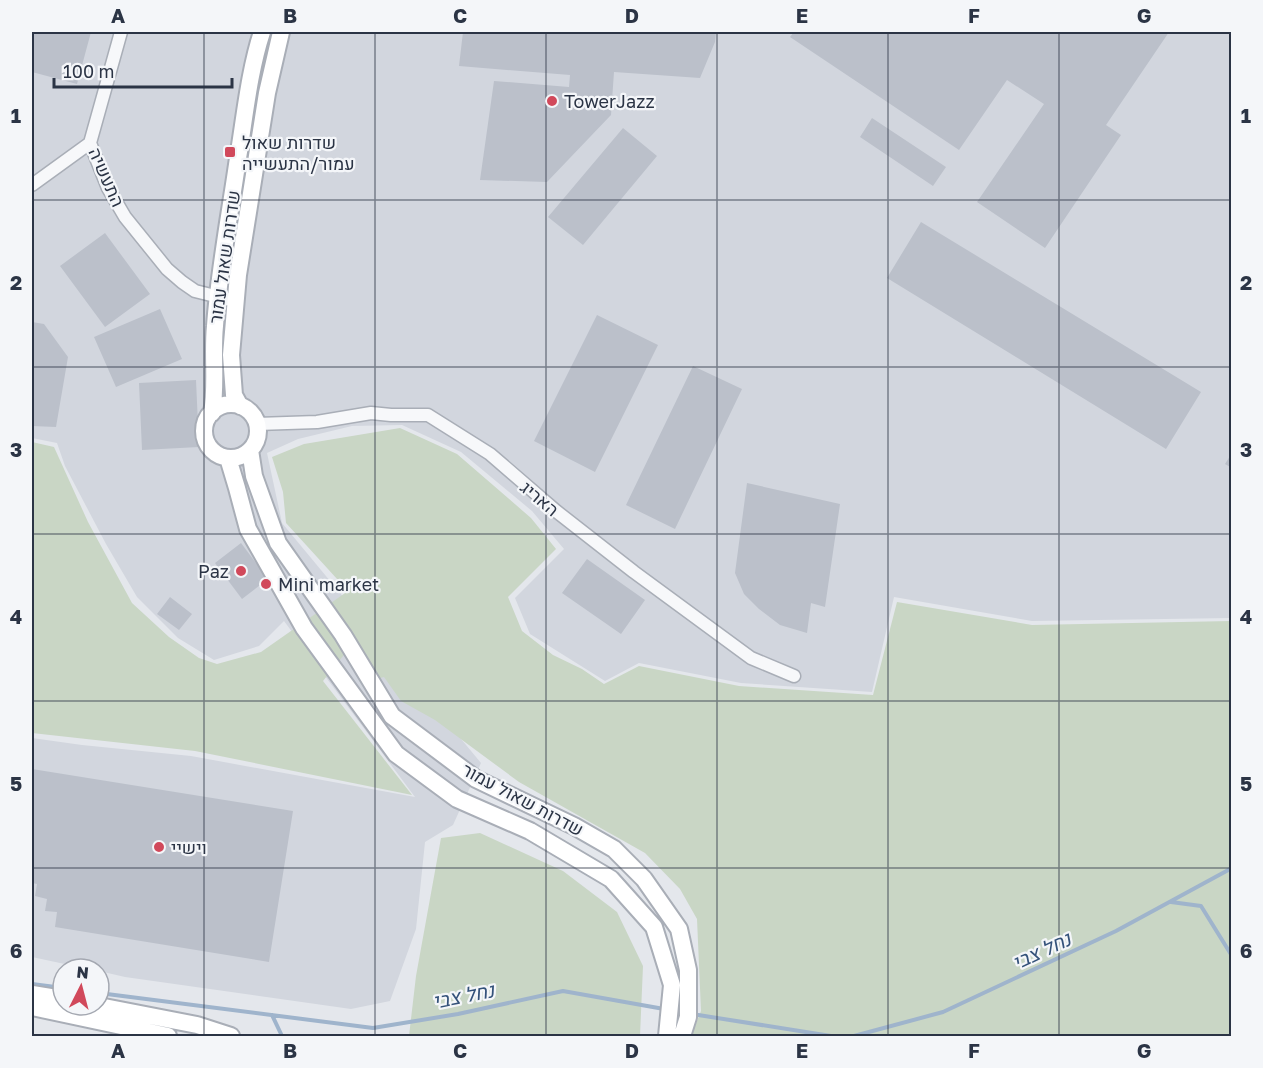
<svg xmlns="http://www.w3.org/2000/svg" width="1263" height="1068" font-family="'Golos Text',Heebo,sans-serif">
	<rect width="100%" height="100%" fill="#e4e7ec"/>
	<path fill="#d2d6de" d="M 32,32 L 1231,32 L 1231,618 L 1032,621 L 894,597 L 872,692 L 741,683 L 639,663 L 605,681 L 530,634 L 515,598 L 564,549 L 532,511 L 461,452 L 402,425 L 352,426 L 298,439 L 267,453 L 282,523 L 481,763 L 453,825 L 425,842 L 416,929 L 390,1001 L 351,1009 L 125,977 L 99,971 L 99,969 L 88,969 L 32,957 L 32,738 L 82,745 L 191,756 L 415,797 L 284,621 L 259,646 L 214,660 L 178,638 L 137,597 L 106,544 L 65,466 L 57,443 L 32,438 Z"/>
	<path fill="#c9d6c5" d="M 400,428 L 457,454 L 531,518 L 556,549 L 508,597 L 522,631 L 553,655 L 582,669 L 604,684 L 639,666 L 739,686 L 873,695 L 897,602 L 1032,625 L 1231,621 L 1231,1036 L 691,1036 L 701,1011 L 697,919 L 680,889 L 645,853 L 519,782 L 435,720 L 401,701 L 384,677 L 376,679 L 347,651 L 323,681 L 412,795 L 195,751 L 32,733 L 32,442 L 54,447 L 88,522 L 132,603 L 169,637 L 199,658 L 217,664 L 261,652 L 348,591 L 286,523 L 283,492 L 272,457 L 304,444 Z
		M 480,833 L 563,871 L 617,912 L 643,966 L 640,1036 L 409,1036 L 416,976 L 441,838 Z"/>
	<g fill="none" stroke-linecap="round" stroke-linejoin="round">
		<path stroke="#9fb4cc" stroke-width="4" d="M 1171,902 L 1201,906 L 1232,956
			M 32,984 L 63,988
			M 99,993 L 373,1028 L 458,1014 L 563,991 L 664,1009
			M 692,1014 L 831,1036
			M 272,1015 L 282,1036
			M 854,1036 L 943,1012 L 1116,931 L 1232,868"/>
	</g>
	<path fill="#bbc0ca" d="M 32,32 L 91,32 L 77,84 L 32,72 Z
		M 463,32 L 716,32 L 715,42 L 700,78 L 614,72 L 611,115 L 547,182 L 480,180 L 494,81 L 569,87 L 570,75 L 459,66 Z
		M 794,32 L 1169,32 L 1106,125 L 1121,135 L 1045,248 L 977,202 L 1044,104 L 1007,80 L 959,150 L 790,37 Z
		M 872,118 L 946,167 L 933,186 L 860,137 Z
		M 623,128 L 657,156 L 583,245 L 548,217 Z
		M 921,222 L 1201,392 L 1166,449 L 887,278 Z
		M 105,233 L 150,294 L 105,327 L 60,266 Z
		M 160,309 L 182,359 L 116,387 L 94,337 Z
		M 597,315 L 658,345 L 595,472 L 534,441 Z
		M 32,322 L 44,324 L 68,357 L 56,427 L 32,426 Z
		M 693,366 L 742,389 L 675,529 L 626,505 Z
		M 196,380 L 199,447 L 142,450 L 139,383 Z
		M 1232,453 L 1232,468 L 1225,464 Z
		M 747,483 L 840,504 L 825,607 L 811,603 L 807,633 L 780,625 L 759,609 L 744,594 L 735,573 Z
		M 241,543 L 268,579 L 242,599 L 215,563 Z
		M 587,559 L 645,600 L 621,634 L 562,593 Z
		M 170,597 L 192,614 L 179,630 L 157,614 Z
		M 32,769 L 293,811 L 269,962 L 55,927 L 57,912 L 45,911 L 47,899 L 35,896 L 37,884 L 32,883 Z"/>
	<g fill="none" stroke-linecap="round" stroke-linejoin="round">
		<g stroke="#a9aeb7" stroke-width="15">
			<path id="street" d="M 121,32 L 90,143 L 108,188 L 125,217 L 167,269 L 182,282 L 195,291 L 235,301
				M 32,185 L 90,143
				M 257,424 L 317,422 L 371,413 L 391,415 L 428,415 L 490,454 L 556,511 L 634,572 L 751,658 L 794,676"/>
		</g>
		<g stroke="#a9aeb7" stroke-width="20">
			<path id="secondary" d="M204 431a27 27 0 1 1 54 0a27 27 0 1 1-54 0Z
				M 240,406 L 234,395 L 231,355 L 238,275 L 267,93 L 281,32
				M 212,413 C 217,384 212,355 215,326 C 219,270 230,214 238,158 C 245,116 249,72 262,32
				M 250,450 L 254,476 L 278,543 L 343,635 L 392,716 L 476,779 L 574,826 L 614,849 L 644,879 L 679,929 L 688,970 L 688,1017 L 682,1036
				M 228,458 L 237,488 L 248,529 L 273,573 L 304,628 L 396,754 L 457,799 L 530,831 L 611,879 L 654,927 L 672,985 L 667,1036
				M 32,994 L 63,999
				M 94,1005 L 197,1025 L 231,1036
				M 32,1007 L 168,1036"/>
		</g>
		<use href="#street" stroke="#f7f8fa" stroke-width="12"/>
		<use href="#secondary" stroke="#fff" stroke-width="16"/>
	</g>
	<path fill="none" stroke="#2b3445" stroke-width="1.5" stroke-opacity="0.55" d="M 204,32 L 204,1036M 375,32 L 375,1036M 546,32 L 546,1036M 717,32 L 717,1036M 888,32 L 888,1036M 1059,32 L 1059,1036M 32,200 L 1232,200M 32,367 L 1232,367M 32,534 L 1232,534M 32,701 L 1232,701M 32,868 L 1232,868"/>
	<g fill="#d1495b" stroke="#f4f6f9" stroke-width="2">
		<circle cx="552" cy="101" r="6"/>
		<rect x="224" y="146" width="12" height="12" rx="3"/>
		<circle cx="241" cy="571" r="6"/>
		<circle cx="266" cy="584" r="6"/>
		<circle cx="159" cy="847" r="6"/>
	</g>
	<g text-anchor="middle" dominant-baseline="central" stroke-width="4.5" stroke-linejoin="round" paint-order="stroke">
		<g font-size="18" fill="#2b3445" stroke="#f4f6f9" text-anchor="start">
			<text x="564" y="101">TowerJazz</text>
			<text x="242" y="142">שדרות שאול<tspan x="242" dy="21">עמור/התעשייה</tspan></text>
			<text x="229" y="571" text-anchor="end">Paz</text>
			<text x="278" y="584">Mini market</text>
			<text x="171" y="847">וישיי</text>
		</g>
		<g font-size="18" fill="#2b3445" stroke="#f4f6f9">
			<text transform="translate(107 177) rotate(66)">התעשיה</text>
			<text transform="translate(224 257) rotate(-82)">שדרות שאול עמור</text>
			<text transform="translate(540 498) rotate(40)">האריג</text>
			<text transform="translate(523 799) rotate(28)">שדרות שאול עמור</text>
		</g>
		<g font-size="20" font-style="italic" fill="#34527a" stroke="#f4f6f9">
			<text transform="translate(1041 950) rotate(-25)">נחל צבי</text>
			<text transform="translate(463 995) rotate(-11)">נחל צבי</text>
		</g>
	</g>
	<rect width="1263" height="1068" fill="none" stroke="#f4f6f9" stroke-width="66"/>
	<g transform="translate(81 987) rotate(6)"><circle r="28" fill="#f4f6f9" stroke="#a4a8b1" stroke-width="1.5"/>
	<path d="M0-4.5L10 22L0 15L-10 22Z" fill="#d1495b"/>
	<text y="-9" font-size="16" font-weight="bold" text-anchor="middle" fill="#2b3445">N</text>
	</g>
	<path d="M54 78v9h178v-9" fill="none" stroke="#2b3445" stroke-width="3"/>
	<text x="63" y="78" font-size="18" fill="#2b3445" stroke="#f4f6f9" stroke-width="4.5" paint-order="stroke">100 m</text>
	<rect x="33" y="33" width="1197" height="1002" fill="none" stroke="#2b3445" stroke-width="2"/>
	<g font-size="20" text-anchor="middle" font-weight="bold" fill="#2b3445">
		<text x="118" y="23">A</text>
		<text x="290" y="23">B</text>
		<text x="460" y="23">C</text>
		<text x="632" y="23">D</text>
		<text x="802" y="23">E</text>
		<text x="974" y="23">F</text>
		<text x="1144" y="23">G</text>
		<text x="16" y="123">1</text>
		<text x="1246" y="123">1</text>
		<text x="16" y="290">2</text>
		<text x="1246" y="290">2</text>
		<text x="16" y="457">3</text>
		<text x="1246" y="457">3</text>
		<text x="16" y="624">4</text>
		<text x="1246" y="624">4</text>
		<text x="16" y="791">5</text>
		<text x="1246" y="791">5</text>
		<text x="16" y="958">6</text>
		<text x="1246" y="958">6</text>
		<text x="118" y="1058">A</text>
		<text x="290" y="1058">B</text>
		<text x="460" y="1058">C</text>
		<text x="632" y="1058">D</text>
		<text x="802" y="1058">E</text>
		<text x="974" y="1058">F</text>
		<text x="1144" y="1058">G</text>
	</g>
</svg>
